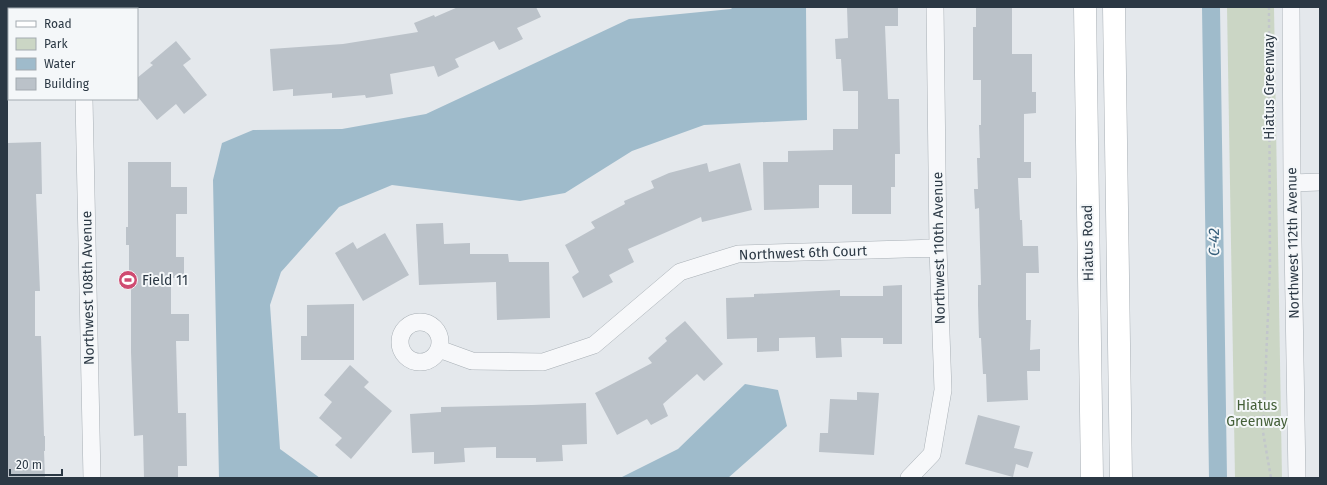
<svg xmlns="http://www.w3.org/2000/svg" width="1327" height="485" font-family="'Fira Sans',sans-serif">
	<rect width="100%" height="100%" fill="#e4e8ec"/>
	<path fill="#cbd6c5" d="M 1227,7 L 1274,7 L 1282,478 L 1235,478 Z"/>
	<path fill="#9fbbcb" d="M 733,7 L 806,7 L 807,120 L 704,125 L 632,151 L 565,193 L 520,201 L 392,185 L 339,207 L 281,272 L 270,305 L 280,449 L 320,478 L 219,478 L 213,180 L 222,143 L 253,130 L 342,129 L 426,114 L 629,19 L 731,9 Z
		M 745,384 L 778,390 L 787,426 L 728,478 L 620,478 L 678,449 Z"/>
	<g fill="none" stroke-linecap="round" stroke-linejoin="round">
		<path stroke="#9fbbcb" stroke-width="18" d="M 1211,7 L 1218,478"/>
	</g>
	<path fill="#bbc2c9" d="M 458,7 L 536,7 L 541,17 L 517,28 L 523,39 L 499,50 L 494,41 L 455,59 L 459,67 L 438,77 L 434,66 L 390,74 L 393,94 L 366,98 L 365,95 L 332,98 L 332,93 L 293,96 L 293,89 L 273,91 L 270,49 L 343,44 L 418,32 L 414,23 L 434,15 L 435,17 Z
		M 847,7 L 898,7 L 898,26 L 885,26 L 888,99 L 899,99 L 900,154 L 895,154 L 895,187 L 891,187 L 891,214 L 852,214 L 852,185 L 819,185 L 819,208 L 764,210 L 763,162 L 788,162 L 788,151 L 833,150 L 833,129 L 858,129 L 858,91 L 843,91 L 841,59 L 836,59 L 835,39 L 848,38 Z
		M 976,7 L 1012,7 L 1012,54 L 1032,54 L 1032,92 L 1036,92 L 1036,113 L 1024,114 L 1024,162 L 1031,162 L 1031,178 L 1018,178 L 1020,220 L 1022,220 L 1023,246 L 1038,246 L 1039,273 L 1026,273 L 1026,320 L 1031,320 L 1030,350 L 1040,349 L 1040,371 L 1027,371 L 1028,400 L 987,402 L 986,374 L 983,374 L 981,338 L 979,338 L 978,305 L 978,285 L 981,285 L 979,208 L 975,209 L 974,189 L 978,189 L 977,158 L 980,158 L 979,125 L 981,125 L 981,80 L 973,80 L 973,27 L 976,27 Z
		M 176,41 L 191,59 L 183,65 L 207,95 L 184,114 L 176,104 L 157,120 L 137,96 L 137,78 L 153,65 L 150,63 Z
		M 41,142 L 42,194 L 36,194 L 40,291 L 35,291 L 35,336 L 41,336 L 44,436 L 45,436 L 45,451 L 44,451 L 45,478 L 7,478 L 7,143 Z
		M 128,162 L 171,162 L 171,187 L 187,187 L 187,214 L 176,214 L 176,257 L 184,257 L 184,278 L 171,278 L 171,314 L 189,314 L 189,341 L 176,341 L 178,413 L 186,413 L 187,466 L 178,466 L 178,478 L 144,478 L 143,435 L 134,436 L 131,352 L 131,278 L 129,278 L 129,245 L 126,245 L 126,227 L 128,227 Z
		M 707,163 L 709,172 L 740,163 L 752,210 L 702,222 L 701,217 L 628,249 L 634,262 L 609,275 L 613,282 L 583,298 L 572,277 L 579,272 L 565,245 L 595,228 L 591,222 L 625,204 L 624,201 L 654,188 L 651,181 L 669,173 Z
		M 443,223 L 444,244 L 470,243 L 470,254 L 508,254 L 509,262 L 549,262 L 550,318 L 497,320 L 496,282 L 419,285 L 416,224 Z
		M 385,233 L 409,275 L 363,301 L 335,253 L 353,242 L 357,249 Z
		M 902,285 L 902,344 L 883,344 L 883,338 L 841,338 L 842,357 L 816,358 L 815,337 L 779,338 L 779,351 L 757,352 L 757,338 L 727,339 L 726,298 L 754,297 L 754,294 L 840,290 L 840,296 L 883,296 L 883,286 Z
		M 354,304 L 354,360 L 301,360 L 301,336 L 307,336 L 307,305 Z
		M 685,321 L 723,364 L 704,381 L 697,374 L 663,404 L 668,416 L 651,425 L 647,419 L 617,435 L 595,393 L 652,363 L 648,358 L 667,341 L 665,338 Z
		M 350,365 L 369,382 L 364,387 L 392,411 L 351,459 L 335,445 L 342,438 L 319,418 L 332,402 L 324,395 Z
		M 857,392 L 879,393 L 874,455 L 819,452 L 820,433 L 828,433 L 830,399 L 857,400 Z
		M 586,403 L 587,444 L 562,445 L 563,461 L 536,462 L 536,458 L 496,458 L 496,447 L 464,448 L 465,462 L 434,464 L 434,452 L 412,453 L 410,414 L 441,412 L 441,407 L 532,405 Z
		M 978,415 L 1020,426 L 1014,448 L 1033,452 L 1028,468 L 1016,464 L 1013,477 L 965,464 Z"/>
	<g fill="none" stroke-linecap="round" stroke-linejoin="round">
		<g stroke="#a9b0b6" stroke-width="18">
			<path id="minor" d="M 1291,7 L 1292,183 L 1297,478
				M 110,9 L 110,7
				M 84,99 L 92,478
				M 1292,183 L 1320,182
				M400 342a20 20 0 1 1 40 0a20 20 0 1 1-40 0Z
				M 439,349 L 472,361 L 543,362 L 594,345 L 680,272 L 738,254 L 938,248
				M 909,478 L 932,454 L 943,390 L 938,248 L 935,7"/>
		</g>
		<g stroke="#a9b0b6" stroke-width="23">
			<path id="secondary" d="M 1085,7 L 1092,478
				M 1114,7 L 1121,478"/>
		</g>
		<path stroke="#c2c6cb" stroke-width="2.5" stroke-dasharray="3 3" stroke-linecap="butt" d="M 1269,7 L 1270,267 L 1263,432 L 1271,478"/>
		<use href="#minor" stroke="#f7f8fa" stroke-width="17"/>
		<use href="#secondary" stroke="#fff" stroke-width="22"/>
	</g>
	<defs>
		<g id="stadium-disc" transform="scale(1)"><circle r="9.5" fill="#cf4b71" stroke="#f4f7f9"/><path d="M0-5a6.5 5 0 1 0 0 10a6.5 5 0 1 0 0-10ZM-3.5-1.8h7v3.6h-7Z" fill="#fff"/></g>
	</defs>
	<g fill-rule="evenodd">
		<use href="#stadium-disc" x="128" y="280"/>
	</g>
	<g text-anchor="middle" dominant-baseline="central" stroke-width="4" stroke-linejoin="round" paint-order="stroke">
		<g font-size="14" fill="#2b3844" stroke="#f4f7f9">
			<text transform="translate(1269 87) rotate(-90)">Hiatus Greenway</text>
			<text transform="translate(1088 243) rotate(-91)">Hiatus Road</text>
			<text transform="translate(1293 243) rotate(-91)">Northwest 112th Avenue</text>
			<text transform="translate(939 248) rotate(-91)">Northwest 110th Avenue</text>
			<text transform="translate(803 253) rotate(-2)">Northwest 6th Court</text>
			<text transform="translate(88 288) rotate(-91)">Northwest 108th Avenue</text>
		</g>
		<g font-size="14" fill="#2b3844" stroke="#f4f7f9" text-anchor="start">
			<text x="142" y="280">Field 11</text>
		</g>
		<g font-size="14" fill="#456039" stroke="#f4f7f9">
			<text x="1257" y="405">Hiatus<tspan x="1257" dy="16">Greenway</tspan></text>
		</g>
		<g font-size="15" font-style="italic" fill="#355d79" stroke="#f4f7f9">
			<text transform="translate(1214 242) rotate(-91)">C-42</text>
		</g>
	</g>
	<rect width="1327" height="485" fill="none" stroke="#2b3844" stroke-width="16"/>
	<rect x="8" y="8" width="130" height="92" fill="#f4f7f9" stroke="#a4abb1"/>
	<rect x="16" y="21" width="20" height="6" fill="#ffffff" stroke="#a4abb1"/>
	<text x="44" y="28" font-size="12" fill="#2b3844">Road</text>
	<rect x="16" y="38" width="20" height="12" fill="#cbd6c5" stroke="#a4abb1"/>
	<text x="44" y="48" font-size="12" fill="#2b3844">Park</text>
	<rect x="16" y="58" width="20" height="12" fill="#9fbbcb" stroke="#a4abb1"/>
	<text x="44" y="68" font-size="12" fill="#2b3844">Water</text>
	<rect x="16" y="78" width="20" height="12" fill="#bbc2c9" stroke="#a4abb1"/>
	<text x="44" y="88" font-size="12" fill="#2b3844">Building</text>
	<path d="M10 469v6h52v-6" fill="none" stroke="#2b3844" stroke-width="2"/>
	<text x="16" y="469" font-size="12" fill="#2b3844" stroke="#f4f7f9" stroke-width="3" paint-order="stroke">20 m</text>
</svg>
